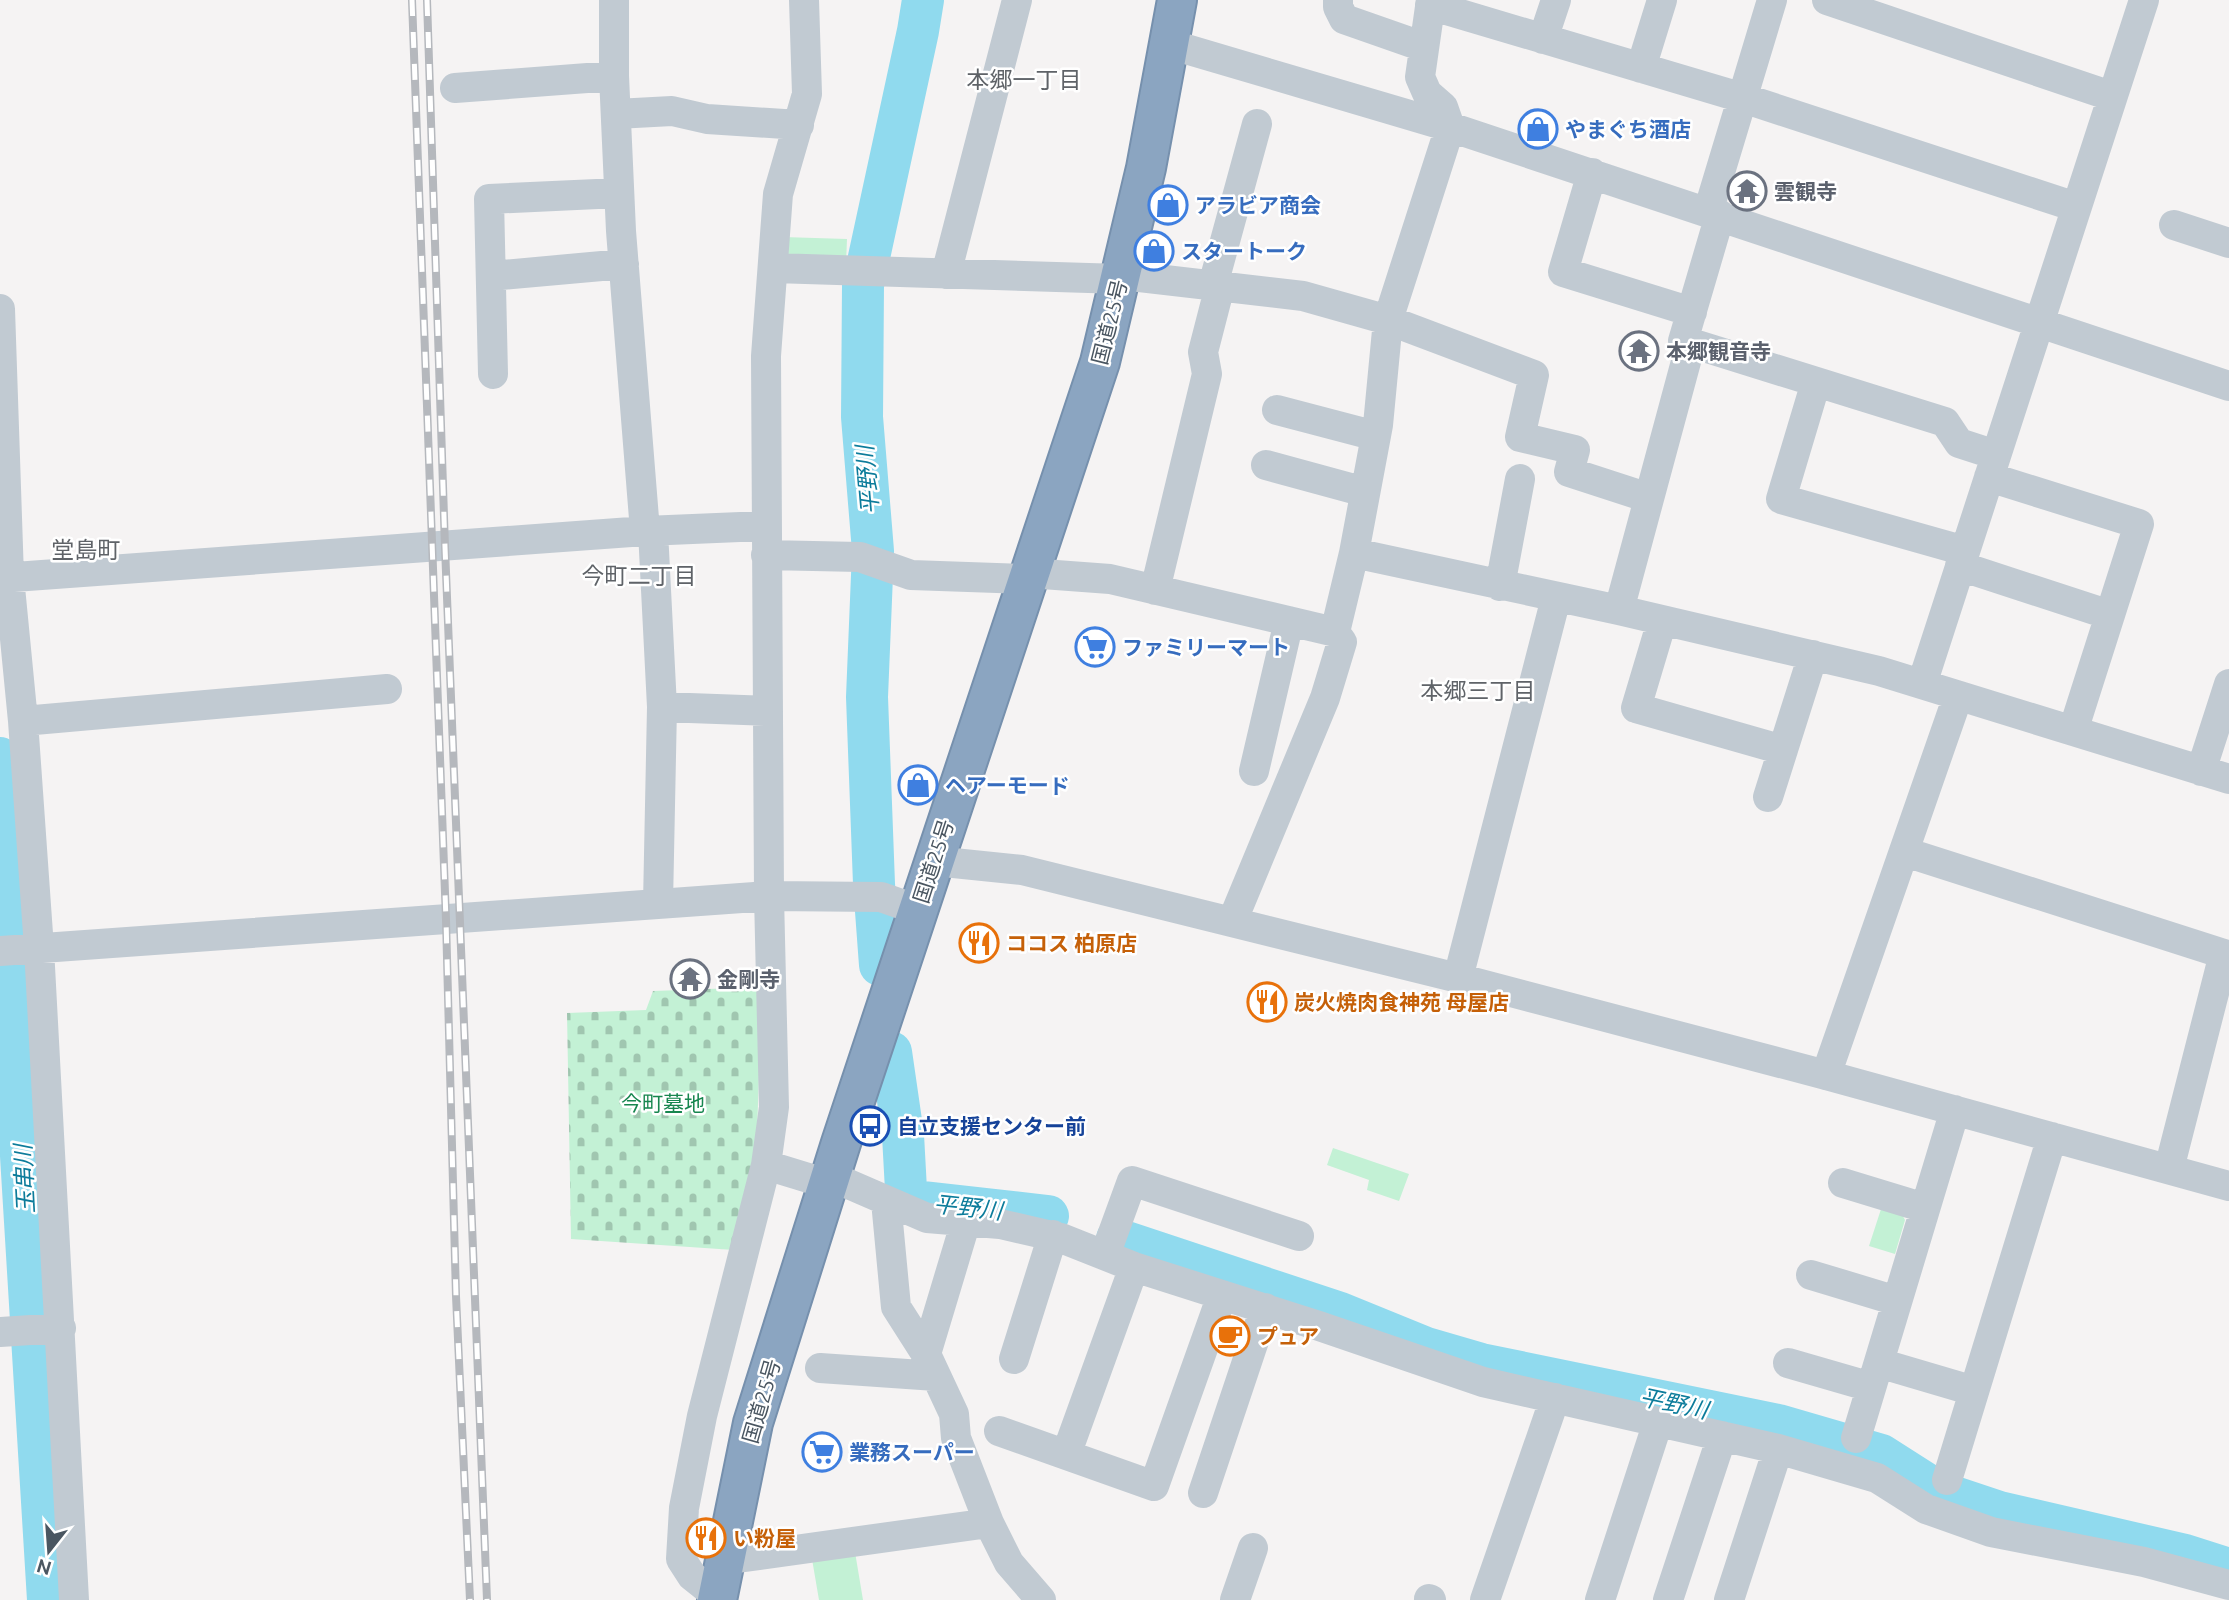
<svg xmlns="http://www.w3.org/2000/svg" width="2229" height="1600" font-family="Ubuntu,'Noto Sans JP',sans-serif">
	<defs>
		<pattern id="cemetery-stones" width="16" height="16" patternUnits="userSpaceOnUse" patternTransform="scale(1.75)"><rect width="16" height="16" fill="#c3f1d5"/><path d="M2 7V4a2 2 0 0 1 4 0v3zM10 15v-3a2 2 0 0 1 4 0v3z" fill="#a0c6b0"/></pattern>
	</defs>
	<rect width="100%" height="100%" fill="#f5f3f3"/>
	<path fill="url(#cemetery-stones)" d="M 762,987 L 756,1162 L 734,1250 L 571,1239 L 567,1013 L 646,1010 L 653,991 Z"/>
	<path fill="#c3f1d5" d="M 783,237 L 847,239 L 846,264 L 782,261 Z
		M 1333,1148 L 1409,1174 L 1399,1201 L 1367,1190 L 1369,1180 L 1327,1165 Z
		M 1882,1206 L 1900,1211 L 1905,1220 L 1895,1254 L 1869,1246 Z
		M 855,1552 L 863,1600 L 819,1600 L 812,1559 Z"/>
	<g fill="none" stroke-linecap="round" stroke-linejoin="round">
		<path stroke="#90daee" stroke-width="42" d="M 0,758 L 12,1008 L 48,1600
			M 880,965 L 874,884 L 867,697 L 873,551 L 862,417 L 863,285 L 918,31 L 923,0
			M 891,1052 L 903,1135 L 906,1190 L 915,1201 L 1048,1216
			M 1117,1239 L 1340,1313 L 1426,1348 L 1481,1364 L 1778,1425 L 1881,1455 L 1939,1492 L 1999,1512 L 2185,1555 L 2229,1569"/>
		<g stroke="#7690ad" stroke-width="42">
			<path id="highway" d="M 717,1600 L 753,1423 L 841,1143 L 1100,362 L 1146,168 L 1177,0"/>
		</g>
		<path stroke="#c1cad2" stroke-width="30" d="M 614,0 L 614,76 L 621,231 L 645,531
			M 1338,0 L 1338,7 L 1344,19 L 1424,47
			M 1827,0 L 2111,96
			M 1430,5 L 1743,98 L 2076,207
			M 1543,39 L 1556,0
			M 1169,44 L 1450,127 L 2229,386
			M 1641,68 L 1662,0
			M 455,88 L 614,76
			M 616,114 L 672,111 L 707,119 L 799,125
			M 1592,173 L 1563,272 L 1692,312
			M 1708,212 L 1772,0
			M 2174,225 L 2229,243
			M 774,268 L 1121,279
			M 946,274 L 1017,0
			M 1122,275 L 1303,296 L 1388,320 L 1534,375 L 1520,437 L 1575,450 L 1569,472 L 1649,498
			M 491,276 L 624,264
			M 1213,285 L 1257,124
			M 0,309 L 9,577 L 23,721 L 39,948 L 74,1600
			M 1691,343 L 1945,422 L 1959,443 L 1996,455
			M 493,374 L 489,199 L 619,193
			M 1816,382 L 1781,499 L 1965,551
			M 1277,410 L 1376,436
			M 1266,465 L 1365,492
			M 1989,477 L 2139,524 L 2073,731
			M 653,531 L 662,707 L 658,904
			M 1354,553 L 1619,610 L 1879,671 L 2229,779
			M 766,555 L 860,557 L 911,575 L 1027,579
			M 1960,566 L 2110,615
			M 1029,573 L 1110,579 L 1335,632 L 1354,553 L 1378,425 L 1388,320 L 1450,127 L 1443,107 L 1427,93 L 1420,77 L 1431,0
			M 0,578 L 645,531 L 766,526
			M 1500,586 L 1520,479
			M 1155,590 L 1207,374 L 1203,352 L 1220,286
			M 1619,610 L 1691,343 L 1683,341 L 1720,215
			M 1662,621 L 1636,708 L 1783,750
			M 1922,684 L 2144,0
			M 662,707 L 768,711
			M 23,721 L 387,689
			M 1254,771 L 1289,621
			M 2201,771 L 2229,684
			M 1768,797 L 1813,655
			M 1905,852 L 2224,954 L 2169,1169
			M 934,861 L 1022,870 L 1458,978 L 1826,1075 L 2229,1186
			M 1232,922 L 1325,698 L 1342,642 L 1335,632
			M 0,951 L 769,896 L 881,897 L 918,910
			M 1458,978 L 1556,598
			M 1826,1075 L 1958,696
			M 766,1165 L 828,1184
			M 830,1176 L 927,1218 L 1000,1224 L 1061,1238 L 1134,1267 L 1319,1326 L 1483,1382 L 1778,1449 L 1877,1478 L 1926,1509 L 1991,1532 L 2144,1562 L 2229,1585
			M 1843,1183 L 1925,1208
			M 886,1201 L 896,1307 L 926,1354 L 954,1414 L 956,1438 L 989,1523 L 1009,1563 L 1041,1600
			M 1105,1255 L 1132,1181 L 1299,1236
			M 1811,1275 L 1897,1301
			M 0,1332 L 61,1328
			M 926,1354 L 966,1221
			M 1014,1359 L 1053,1235
			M 1788,1363 L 1871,1387
			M 1879,1363 L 1974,1391
			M 820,1368 L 936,1376
			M 999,1431 L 1154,1486 L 1222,1295
			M 1856,1438 L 1955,1110
			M 1066,1455 L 1134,1267
			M 1947,1480 L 2052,1137
			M 1203,1493 L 1265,1308
			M 723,1560 L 989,1523
			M 717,1596 L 692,1576 L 681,1559 L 684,1508 L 702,1416 L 766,1165 L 774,1107 L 769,896 L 766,356 L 778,194 L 807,94 L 804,0
			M 1429,1599 L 1431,1600
			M 1235,1600 L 1253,1548
			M 1485,1600 L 1555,1398
			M 1600,1600 L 1658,1422
			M 1668,1600 L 1722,1436
			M 1729,1600 L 1778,1449"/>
		<use href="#highway" stroke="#8ba5c1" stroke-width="38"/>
		<g stroke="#b5b8bd" stroke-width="8">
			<path id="rail" d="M 412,0 L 446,920 L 456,1296 L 470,1600
				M 427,0 L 445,547 L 487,1600"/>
		</g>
		<use href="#rail" stroke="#fff" stroke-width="5" stroke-dasharray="16" stroke-linecap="butt"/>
	</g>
	<defs>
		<g id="shop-ring" transform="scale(2.0125)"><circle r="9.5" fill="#fff" stroke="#3f7fe0" stroke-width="1.5"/><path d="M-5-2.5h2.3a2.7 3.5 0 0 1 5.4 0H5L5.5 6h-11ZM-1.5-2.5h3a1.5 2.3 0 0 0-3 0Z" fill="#3f7fe0"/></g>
		<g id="temple-ring" transform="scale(2.0125)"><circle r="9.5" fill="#fff" stroke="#6b7280" stroke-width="1.5"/><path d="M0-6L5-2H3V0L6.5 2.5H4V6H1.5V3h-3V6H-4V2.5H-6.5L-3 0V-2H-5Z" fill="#6b7280"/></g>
		<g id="supermarket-ring" transform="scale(2.0125)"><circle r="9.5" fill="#fff" stroke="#3f7fe0" stroke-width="1.5"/><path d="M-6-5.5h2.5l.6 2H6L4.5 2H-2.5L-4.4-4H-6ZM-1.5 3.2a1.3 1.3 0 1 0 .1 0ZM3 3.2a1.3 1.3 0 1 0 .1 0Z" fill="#3f7fe0"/></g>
		<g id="restaurant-ring" transform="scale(2.0125)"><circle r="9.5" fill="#fff" stroke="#e8710a" stroke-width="1.5"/><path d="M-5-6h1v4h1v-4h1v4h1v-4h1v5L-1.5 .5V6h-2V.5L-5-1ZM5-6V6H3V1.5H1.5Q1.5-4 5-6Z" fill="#e8710a"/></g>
		<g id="bus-ring" transform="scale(2.0125)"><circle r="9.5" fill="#fff" stroke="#1a4fb4" stroke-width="1.5"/><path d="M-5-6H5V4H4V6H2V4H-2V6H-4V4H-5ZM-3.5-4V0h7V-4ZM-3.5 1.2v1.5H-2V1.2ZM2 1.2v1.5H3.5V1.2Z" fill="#1a4fb4"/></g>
		<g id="cafe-ring" transform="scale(2.0125)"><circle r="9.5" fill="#fff" stroke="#e8710a" stroke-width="1.5"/><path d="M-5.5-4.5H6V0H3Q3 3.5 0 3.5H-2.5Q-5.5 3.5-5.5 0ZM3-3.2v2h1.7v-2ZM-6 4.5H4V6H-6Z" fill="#e8710a"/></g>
	</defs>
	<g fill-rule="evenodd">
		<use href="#shop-ring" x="1538" y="129"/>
		<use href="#temple-ring" x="1747" y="191"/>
		<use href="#shop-ring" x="1168" y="205"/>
		<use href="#shop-ring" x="1154" y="251"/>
		<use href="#temple-ring" x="1639" y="351"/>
		<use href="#supermarket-ring" x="1095" y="647"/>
		<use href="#shop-ring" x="918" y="785"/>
		<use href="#restaurant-ring" x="979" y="943"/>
		<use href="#temple-ring" x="690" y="979"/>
		<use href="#restaurant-ring" x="1267" y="1002"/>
		<use href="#bus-ring" x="870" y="1126"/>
		<use href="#cafe-ring" x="1230" y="1336"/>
		<use href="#supermarket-ring" x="822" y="1452"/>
		<use href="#restaurant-ring" x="706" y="1538"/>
	</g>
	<g text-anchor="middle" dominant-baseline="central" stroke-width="5" stroke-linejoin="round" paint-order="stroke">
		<g font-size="21" font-weight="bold" fill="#366cbe" stroke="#fff" text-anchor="start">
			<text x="1565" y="129">やまぐち酒店</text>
			<text x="1195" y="205">アラビア商会</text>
			<text x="1181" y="251">スタートーク</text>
			<text x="1122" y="647">ファミリーマート</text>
			<text x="945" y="785">ヘアーモード</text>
			<text x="849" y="1452">業務スーパー</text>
		</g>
		<g font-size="21" font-weight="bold" fill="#5b616d" stroke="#fff" text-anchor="start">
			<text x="1774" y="191">雲観寺</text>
			<text x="1666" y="351">本郷観音寺</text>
			<text x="717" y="979">金剛寺</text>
		</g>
		<g font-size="21" fill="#4a5661" stroke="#fff">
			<text transform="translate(1109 322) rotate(-76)">国道25号</text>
			<text transform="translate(933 861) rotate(-72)">国道25号</text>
			<text transform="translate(761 1401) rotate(-74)">国道25号</text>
		</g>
		<g font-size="21" font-weight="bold" fill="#c56008" stroke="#fff" text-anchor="start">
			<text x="1006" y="943">ココス 柏原店</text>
			<text x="1294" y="1002">炭火焼肉食神苑 母屋店</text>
			<text x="1257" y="1336">プュア</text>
			<text x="733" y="1538">い粉屋</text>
		</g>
		<g font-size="21" fill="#17864f" stroke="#fff">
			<text x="663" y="1103">今町墓地</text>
		</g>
		<g font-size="21" font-weight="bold" fill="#164399" stroke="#fff" text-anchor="start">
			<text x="897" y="1126">自立支援センター前</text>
		</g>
		<g font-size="23" fill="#5f6368" stroke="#fff">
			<text x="1024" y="79">本郷一丁目</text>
			<text x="86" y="549">堂島町</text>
			<text x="639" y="575">今町二丁目</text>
			<text x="1478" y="690">本郷三丁目</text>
		</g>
		<g font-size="23" font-style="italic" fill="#0c7c9b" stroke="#fff">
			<text transform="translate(867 480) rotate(-95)">平野川</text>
			<text transform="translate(24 1179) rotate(-93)">玉串川</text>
			<text transform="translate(968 1207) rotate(6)">平野川</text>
			<text transform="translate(1674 1403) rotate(12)">平野川</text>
		</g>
	</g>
	<g transform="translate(49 1551) rotate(197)" stroke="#ffffff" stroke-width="5" paint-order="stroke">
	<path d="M0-5L12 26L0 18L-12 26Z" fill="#4a5661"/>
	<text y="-10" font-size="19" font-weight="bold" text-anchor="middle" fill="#4a5661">N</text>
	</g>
</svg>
